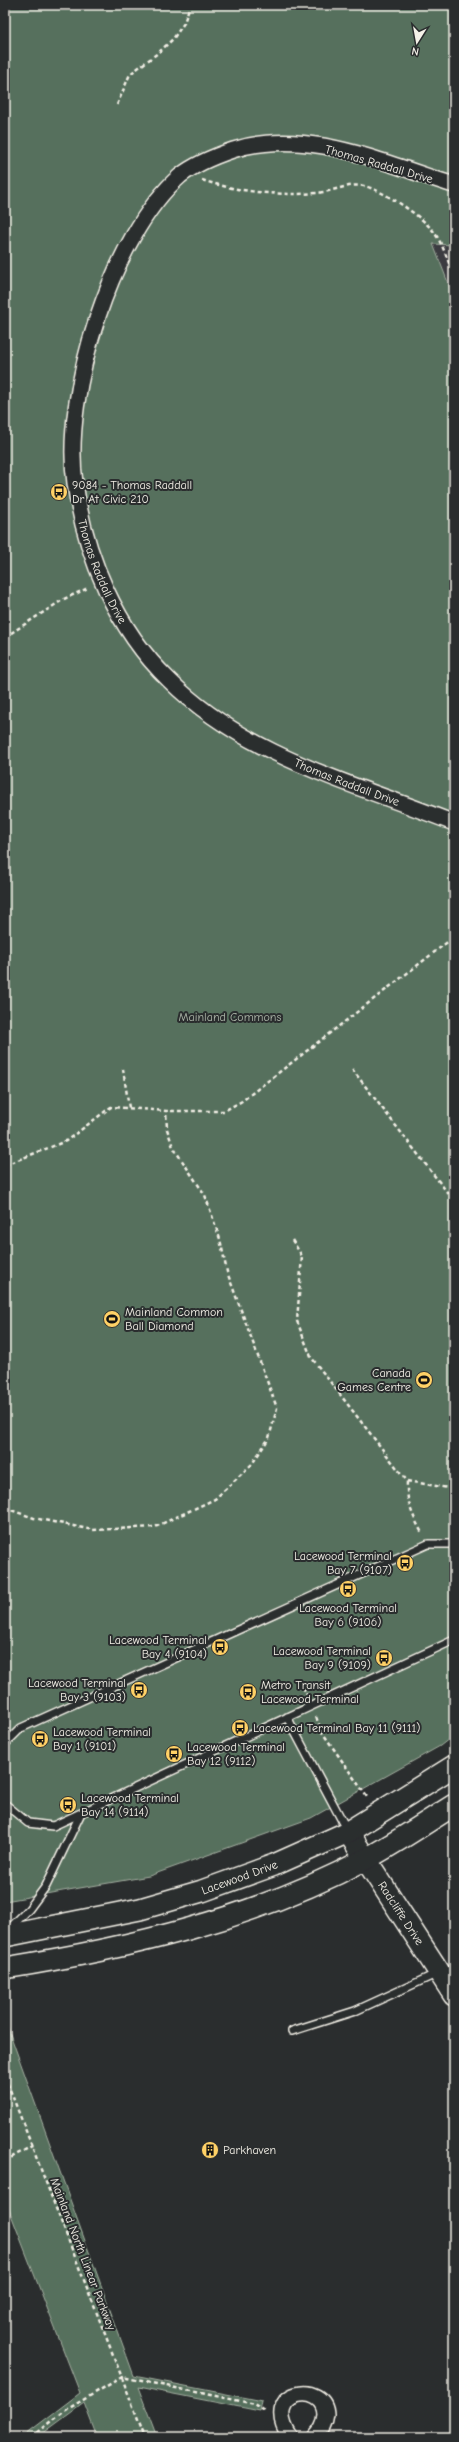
<svg xmlns="http://www.w3.org/2000/svg" width="459" height="2442" font-family="'Comic Neue',sans-serif">
	<rect width="100%" height="100%" fill="#2a2d2e"/>
	<filter id="ink" filterUnits="userSpaceOnUse"><feTurbulence type="fractalNoise" baseFrequency=".025" numOctaves="2"/><feDisplacementMap in="SourceGraphic" scale="8" xChannelSelector="R" yChannelSelector="G"/><feConvolveMatrix kernelMatrix="1 2 1 2 8 2 1 2 1" color-interpolation-filters="sRGB"/></filter>
	<g filter="url(#ink)">
		<path fill="#3a3a3f" d="M 433,243 L 454,245 L 454,298 Z"/>
		<path fill="#566f5d" stroke="#a5b0a2" d="M 5,5 L 454,5 L 454,245 L 433,244 L 454,298 L 454,1735 L 440,1746 L 311,1818 L 149,1876 L 5,1901 Z
			M 5,2020 L 134,2376 L 262,2401 L 260,2411 L 138,2387 L 157,2437 L 97,2437 L 84,2403 L 38,2437 L 22,2437 L 80,2393 L 5,2199 Z"/>
		<g fill="none" stroke-linecap="round" stroke-linejoin="round">
			<g stroke="#f4f1e8" stroke-width="10">
				<path id="lane" d="M 287,1717 L 347,1830
					M 5,1744 L 21,1728 L 428,1544 L 454,1544
					M 5,1804 L 28,1823 L 53,1826 L 454,1640
					M 8,1930 L 29,1909 L 46,1886 L 81,1813
					M 292,2031 L 355,2011 L 438,1973"/>
			</g>
			<g stroke="#f4f1e8" stroke-width="18">
				<g id="street">
					<path id="s1" d="M 454,185 C 385,164 306,126 233,150 C 215,156 195,164 180,176 C 112,235 62,395 75,483 C 85,555 116,629 169,680 C 246,757 356,784 454,823"/>
					<path d="M 290,2437 C 259,2389 326,2380 326,2415 C 325,2424 321,2431 315,2437"/>
				</g>
			</g>
			<g stroke="#f4f1e8" stroke-width="24">
				<g id="secondary">
					<path id="s2" d="M 348,1832 L 454,1995"/>
					<path id="s3" d="M 5,1936 L 140,1909 L 202,1891 L 274,1865 L 348,1832 L 454,1766"/>
					<path d="M 5,1968 C 129,1948 254,1919 366,1859 C 396,1843 425,1823 454,1805"/>
				</g>
			</g>
			<path stroke="#f4f1e8" stroke-width="2.5" stroke-dasharray="4 3" stroke-linecap="butt" d="M 117,105 L 130,74 L 158,53 L 173,39 L 184,23 L 190,5
				M 202,180 C 238,192 279,196 316,193 C 332,192 348,183 364,186 C 383,190 423,217 434,232 C 442,243 447,258 452,271
				M 5,637 L 64,599 L 88,588
				M 123,1069 L 129,1108
				M 352,1069 L 454,1201
				M 5,1165 L 66,1141 L 111,1107 L 166,1111 L 224,1111 L 242,1101 L 454,937
				M 292,1240 L 302,1256 L 297,1321 L 311,1357 L 407,1481 C 406,1501 412,1515 422,1533
				M 407,1481 L 454,1489
				M 5,1508 L 34,1518 L 93,1530 L 155,1527 L 215,1499 L 252,1464 L 269,1438 L 277,1408 L 227,1272 L 220,1239 L 205,1195 L 173,1147 L 167,1129 L 166,1111
				M 303,1687 L 307,1695
				M 316,1717 L 322,1732 L 367,1797
				M 5,2077 L 145,2437
				M 5,2161 L 32,2146
				M 32,2437 L 66,2410 L 122,2377 L 255,2404 L 266,2412"/>
			<use href="#lane" stroke="#2a2d2e" stroke-width="7"/>
			<use href="#street" stroke="#2a2d2e" stroke-width="15"/>
			<use href="#secondary" stroke="#2a2d2e" stroke-width="21"/>
		</g>
	</g>
	<defs>
		<g id="bus-disc" transform="scale(0.9)"><circle r="9.5" fill="#ffd166" stroke="#2a2d2e"/><path d="M-5-6H5V4H4V6H2V4H-2V6H-4V4H-5ZM-3.5-4V0h7V-4ZM-3.5 1.2v1.5H-2V1.2ZM2 1.2v1.5H3.5V1.2Z" fill="#111"/></g>
		<g id="stadium-disc" transform="scale(0.9)"><circle r="9.5" fill="#ffd166" stroke="#2a2d2e"/><path d="M0-5a6.5 5 0 1 0 0 10a6.5 5 0 1 0 0-10ZM-3.5-1.8h7v3.6h-7Z" fill="#111"/></g>
		<g id="building-disc" transform="scale(0.9)"><circle r="9.5" fill="#ffd166" stroke="#2a2d2e"/><path d="M-4-6H4V6H1V3H-1V6H-4ZM-2.5-4.3h1.7v1.8h-1.7ZM.8-4.3h1.7v1.8H.8ZM-2.5-1h1.7V.8h-1.7ZM.8-1h1.7V.8H.8Z" fill="#111"/></g>
	</defs>
	<g fill-rule="evenodd">
		<use href="#bus-disc" x="59" y="492"/>
		<use href="#stadium-disc" x="112" y="1319"/>
		<use href="#stadium-disc" x="424" y="1380"/>
		<use href="#bus-disc" x="405" y="1563"/>
		<use href="#bus-disc" x="348" y="1589"/>
		<use href="#bus-disc" x="220" y="1647"/>
		<use href="#bus-disc" x="384" y="1658"/>
		<use href="#bus-disc" x="139" y="1690"/>
		<use href="#bus-disc" x="248" y="1692"/>
		<use href="#bus-disc" x="240" y="1728"/>
		<use href="#bus-disc" x="40" y="1739"/>
		<use href="#bus-disc" x="174" y="1754"/>
		<use href="#bus-disc" x="68" y="1805"/>
		<use href="#building-disc" x="210" y="2150"/>
	</g>
	<g text-anchor="middle" dominant-baseline="central" stroke-width="4" stroke-linejoin="round" paint-order="stroke">
		<g font-size="12" fill="#f4f1e8" stroke="#2a2d2e">
			<text transform="translate(379 164) rotate(16)">Thomas Raddall Drive</text>
			<text stroke="none"><textPath href="#s1" startOffset="714">Thomas Raddall Drive</textPath></text>
			<text stroke="none"><textPath href="#s1" startOffset="1050">Thomas Raddall Drive</textPath></text>
			<text stroke="none"><textPath href="#s3" startOffset="242">Lacewood Drive</textPath></text>
			<text stroke="none"><textPath href="#s2" startOffset="97">Radcliffe Drive</textPath></text>
			<text transform="translate(83 2254) rotate(69)">Mainland North Linear Parkway</text>
		</g>
		<g font-size="12" fill="#f4f1e8" stroke="#2a2d2e" text-anchor="start">
			<text x="72" y="485">9084 - Thomas Raddall<tspan x="72" dy="14">Dr At Civic 210</tspan></text>
			<text x="125" y="1312">Mainland Common<tspan x="125" dy="14">Ball Diamond</tspan></text>
			<text x="411" y="1373" text-anchor="end">Canada<tspan x="411" dy="14">Games Centre</tspan></text>
			<text x="392" y="1556" text-anchor="end">Lacewood Terminal<tspan x="392" dy="14">Bay 7 (9107)</tspan></text>
			<text x="348" y="1608" text-anchor="middle">Lacewood Terminal<tspan x="348" dy="14">Bay 6 (9106)</tspan></text>
			<text x="207" y="1640" text-anchor="end">Lacewood Terminal<tspan x="207" dy="14">Bay 4 (9104)</tspan></text>
			<text x="371" y="1651" text-anchor="end">Lacewood Terminal<tspan x="371" dy="14">Bay 9 (9109)</tspan></text>
			<text x="126" y="1683" text-anchor="end">Lacewood Terminal<tspan x="126" dy="14">Bay 3 (9103)</tspan></text>
			<text x="261" y="1685">Metro Transit<tspan x="261" dy="14">Lacewood Terminal</tspan></text>
			<text x="253" y="1728">Lacewood Terminal Bay 11 (9111)</text>
			<text x="53" y="1732">Lacewood Terminal<tspan x="53" dy="14">Bay 1 (9101)</tspan></text>
			<text x="187" y="1747">Lacewood Terminal<tspan x="187" dy="14">Bay 12 (9112)</tspan></text>
			<text x="81" y="1798">Lacewood Terminal<tspan x="81" dy="14">Bay 14 (9114)</tspan></text>
			<text x="223" y="2150">Parkhaven</text>
		</g>
		<g font-size="12" fill="#adb6a9" stroke="#2a2d2e">
			<text x="230" y="1017">Mainland Commons</text>
		</g>
	</g>
	<rect width="459" height="2442" fill="none" stroke="#2a2d2e" stroke-width="20"/>
	<rect x="10" y="10" width="439" height="2422" fill="none" stroke="#f4f1e8" stroke-width="1.5" filter="url(#ink)"/>
	<g transform="translate(417 42) rotate(191)" stroke="#2a2d2e" stroke-width="3" paint-order="stroke">
	<path d="M0-3L7 15L0 10L-7 15Z" fill="#f4f1e8"/>
	<text y="-6" font-size="11" font-weight="bold" text-anchor="middle" fill="#f4f1e8">N</text>
	</g>
</svg>
